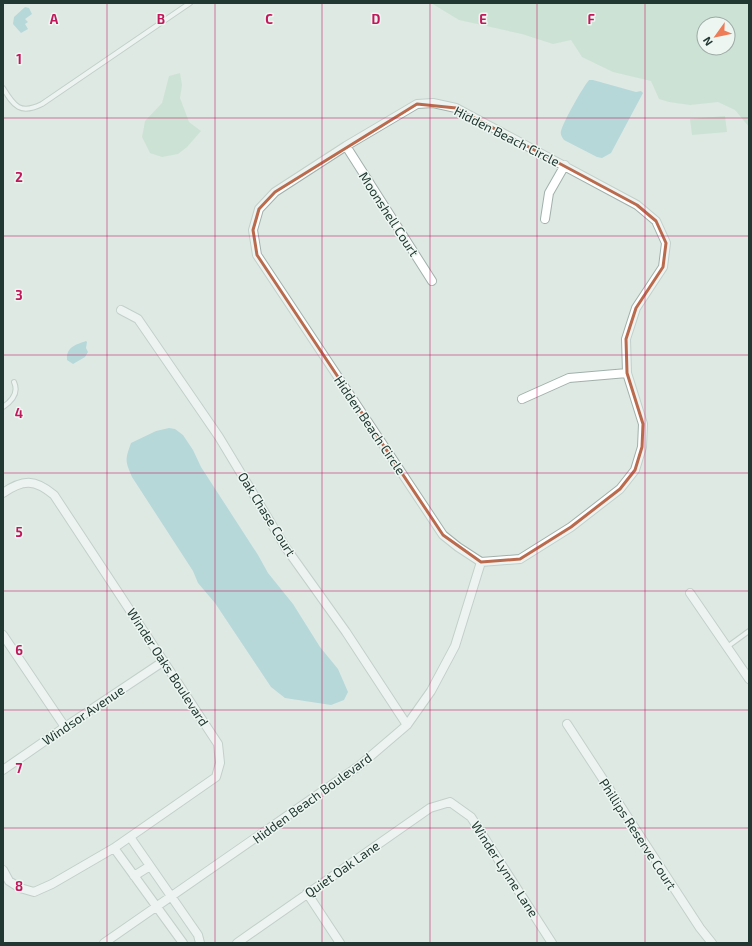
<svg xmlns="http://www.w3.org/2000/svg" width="752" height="946" font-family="'Exo 2',sans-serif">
	<rect width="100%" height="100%" fill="#dee9e4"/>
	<path fill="#b7dac0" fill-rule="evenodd" d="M 431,3 L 749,3 L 749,127 L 735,110 L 718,102 L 690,105 L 669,102 L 659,99 L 651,81 L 613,72 L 582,57 L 571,40 L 553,44 L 522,34 L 459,20 ZM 704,24 L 728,24 L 728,48 L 704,48 Z
		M 180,73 L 182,85 L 180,98 L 189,122 L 201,131 L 187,147 L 178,154 L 162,157 L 150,153 L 142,137 L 145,121 L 162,103 L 169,76 Z
		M 725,116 L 727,132 L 692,135 L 690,119 Z"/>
	<path fill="#86c3cd" d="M 25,7 L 29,8 L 32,14 L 25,19 L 28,22 L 25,24 L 28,29 L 21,33 L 13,24 L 14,17 Z
		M 589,80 L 593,80 L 636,92 L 641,91 L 643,93 L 611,153 L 602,158 L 597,157 L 564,140 C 562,137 560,134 561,131 C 563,122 583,87 589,80 Z
		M 86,341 L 87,342 L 86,348 L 88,352 L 85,357 L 73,364 L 67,360 C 66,347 75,345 86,341 Z
		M 169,428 L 175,429 L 183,435 L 193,450 L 201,467 L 258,555 L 268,573 L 293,604 L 320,647 L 338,669 L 348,692 L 344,700 L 331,705 L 285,698 L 271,687 L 215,603 L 198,583 L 193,571 L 132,477 C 125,461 125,460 131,443 L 156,431 Z"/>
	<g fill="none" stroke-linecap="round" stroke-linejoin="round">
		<g stroke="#a1b0ab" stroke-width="6">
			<path id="lane" d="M 3,88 C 14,106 20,115 42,104 L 190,3
				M 3,407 C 12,401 19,393 14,382
				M 727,647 L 749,631"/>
		</g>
		<g stroke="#a1b0ab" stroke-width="10">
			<path id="street" d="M 433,103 L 456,108 L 637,205 L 656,221 L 666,243 L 663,267 L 636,308 L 626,339 L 627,373 L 643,424 L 642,447 L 635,470 L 620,489 L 571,527 L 520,559 L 481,562 L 458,547 L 443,535 L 257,255 L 253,230 L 259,209 L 275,192 L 346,146 L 417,104 Z
				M 346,146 L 432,281
				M 545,219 L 549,193 L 565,165
				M 121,310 L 138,319 L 219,437 L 286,548 L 346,632 L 407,725
				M 522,399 L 569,378 L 627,373
				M 3,493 C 23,479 35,479 54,495 L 218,744 L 220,763 L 216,777 L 114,848 L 52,884 L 34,892 L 20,888 L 9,881 L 3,870
				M 690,593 L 749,679
				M 3,635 L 65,727
				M 567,724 L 700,928 L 712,943
				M 3,770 L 65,727 L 164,661
				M 130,837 L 198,935 L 200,943
				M 114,848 L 183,943
				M 134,876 L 150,866
				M 307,893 L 340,943
				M 104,943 L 359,766 L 407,725 L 431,691 L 455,646 L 481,562
				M 237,943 L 430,808 L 450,802 L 471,817 L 552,943"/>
		</g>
		<use href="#lane" stroke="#fff" stroke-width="4"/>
		<use href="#street" stroke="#fff" stroke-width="8"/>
	</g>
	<path d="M0 0H752V946H0ZM 417,104 L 456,108 L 637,205 L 656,221 L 666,243 L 663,267 L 636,308 L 626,339 L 627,373 L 643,424 L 642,447 L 635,470 L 620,489 L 571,527 L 520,559 L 481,562 L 443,535 L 257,255 L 253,230 L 259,209 L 275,192 Z" fill="#dee9e4" fill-opacity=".55" fill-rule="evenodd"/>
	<path fill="none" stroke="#ba6b4e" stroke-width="3" stroke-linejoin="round" d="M 417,104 L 456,108 L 637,205 L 656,221 L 666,243 L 663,267 L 636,308 L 626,339 L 627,373 L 643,424 L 642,447 L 635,470 L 620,489 L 571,527 L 520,559 L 481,562 L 443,535 L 257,255 L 253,230 L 259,209 L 275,192 Z"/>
	<path fill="none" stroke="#c2185b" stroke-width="1" stroke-opacity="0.55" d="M 107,3 L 107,943M 215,3 L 215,943M 322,3 L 322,943M 430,3 L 430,943M 537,3 L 537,943M 645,3 L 645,943M 3,118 L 749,118M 3,236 L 749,236M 3,355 L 749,355M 3,473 L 749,473M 3,591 L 749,591M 3,710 L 749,710M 3,828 L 749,828"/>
	<g text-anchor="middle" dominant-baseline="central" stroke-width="3" stroke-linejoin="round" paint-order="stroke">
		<g font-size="13" fill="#203831" stroke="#eef6f2">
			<text transform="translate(507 136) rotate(27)">Hidden Beach Circle</text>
			<text transform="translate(389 214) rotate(57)">Moonshell Court</text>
			<text transform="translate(370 425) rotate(56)">Hidden Beach Circle</text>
			<text transform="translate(267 514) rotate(58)">Oak Chase Court</text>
			<text transform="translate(168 667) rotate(57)">Winder Oaks Boulevard</text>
			<text transform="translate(83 715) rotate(-34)">Windsor Avenue</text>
			<text transform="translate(312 798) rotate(-36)">Hidden Beach Boulevard</text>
			<text transform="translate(638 834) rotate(57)">Phillips Reserve Court</text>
			<text transform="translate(342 869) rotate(-35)">Quiet Oak Lane</text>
			<text transform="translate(505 869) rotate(57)">Winder Lynne Lane</text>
		</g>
	</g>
	<g font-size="13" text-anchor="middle" font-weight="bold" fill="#c2185b" stroke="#eef6f2" stroke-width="3" stroke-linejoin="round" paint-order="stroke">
		<text x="54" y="24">A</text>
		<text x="161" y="24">B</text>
		<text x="269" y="24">C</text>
		<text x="376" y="24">D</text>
		<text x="483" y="24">E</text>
		<text x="591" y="24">F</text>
		<text x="19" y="64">1</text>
		<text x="19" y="182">2</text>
		<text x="19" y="300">3</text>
		<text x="19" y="418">4</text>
		<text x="19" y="537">5</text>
		<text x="19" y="655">6</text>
		<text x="19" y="773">7</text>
		<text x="19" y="891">8</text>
	</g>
	<rect width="752" height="946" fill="none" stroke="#203831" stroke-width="8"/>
	<g transform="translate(716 36) rotate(237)"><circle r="19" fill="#eef6f2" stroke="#9caaa5"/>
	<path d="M0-3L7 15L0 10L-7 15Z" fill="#ed7c57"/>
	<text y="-6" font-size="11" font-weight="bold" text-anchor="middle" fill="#203831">N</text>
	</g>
</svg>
